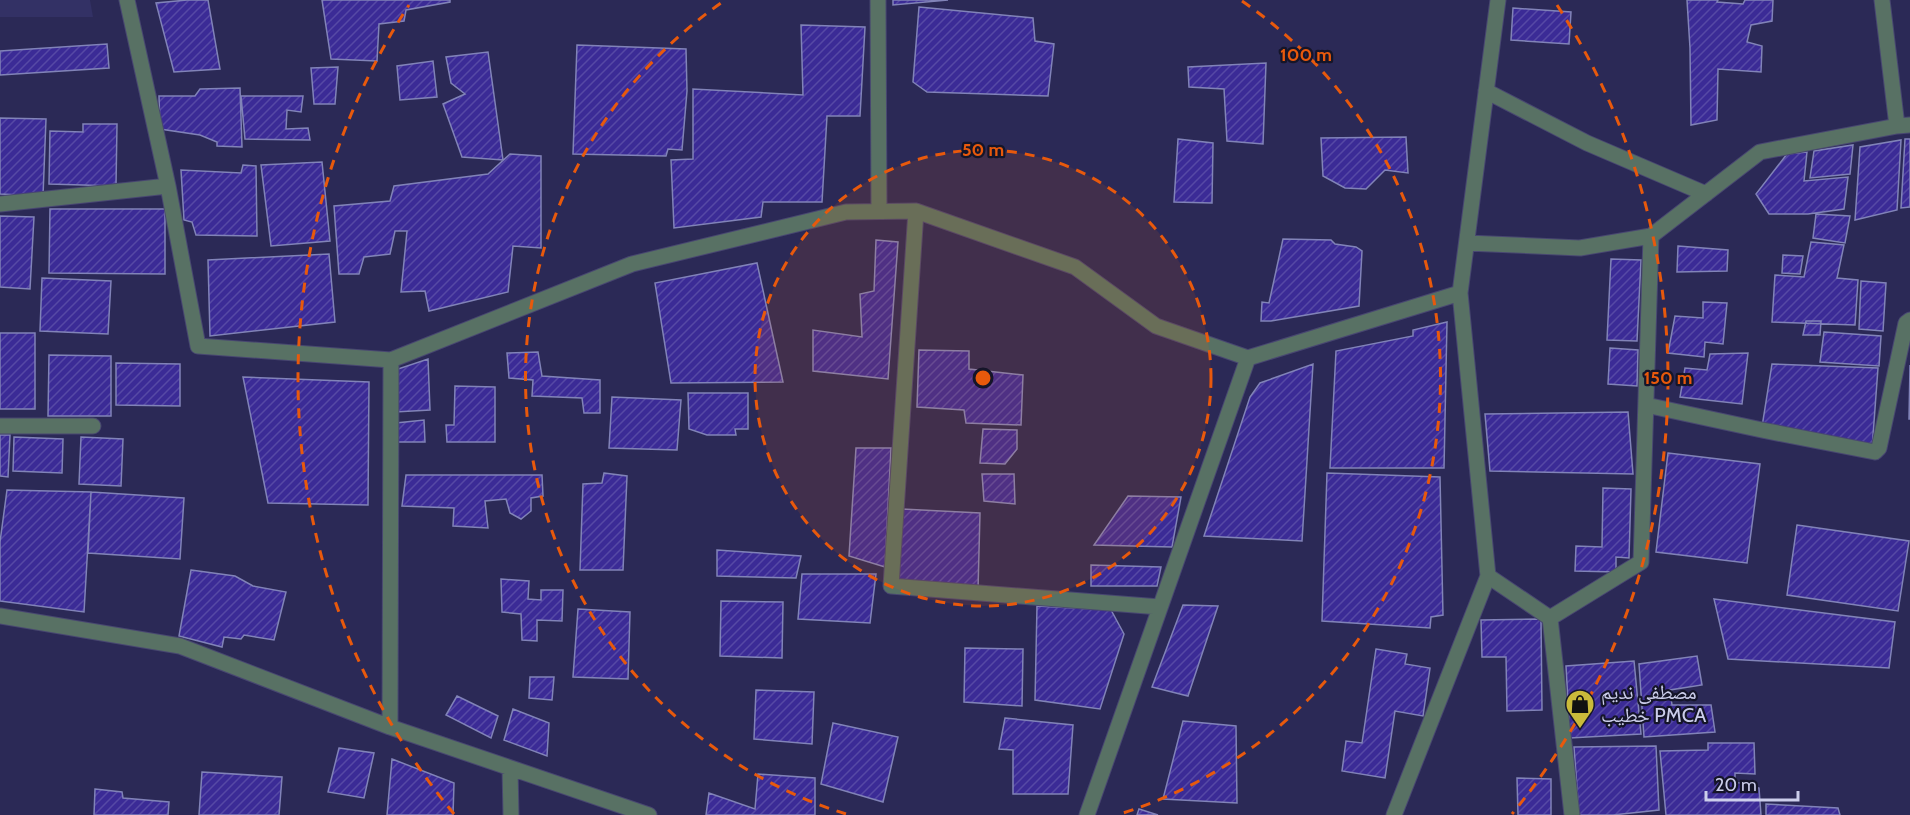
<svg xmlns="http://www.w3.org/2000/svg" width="1910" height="815" font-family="Cabin,'Noto Naskh Arabic',sans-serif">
	<defs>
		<pattern id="building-hatch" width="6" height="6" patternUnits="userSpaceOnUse" patternTransform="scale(1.5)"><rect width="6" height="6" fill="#3b2b96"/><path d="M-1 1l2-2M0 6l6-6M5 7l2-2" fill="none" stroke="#5649a5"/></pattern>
	</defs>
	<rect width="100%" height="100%" fill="#2b2956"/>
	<path fill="#333165" d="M 0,0 L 90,0 L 93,17 L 0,17 Z"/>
	<path fill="url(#building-hatch)" stroke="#8183b8" stroke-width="1.5" d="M 187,0 L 208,0 L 220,69 L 174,72 L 156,3 Z
		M 322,0 L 450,0 L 450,2 L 406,10 L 404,21 L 379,24 L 377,61 L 331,59 Z
		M 893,0 L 948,0 L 893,5 Z
		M 1687,0 L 1718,0 L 1717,2 L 1743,4 L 1745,0 L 1773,0 L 1772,21 L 1751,25 L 1747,42 L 1762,46 L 1761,72 L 1718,69 L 1717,120 L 1691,125 L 1690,48 Z
		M 919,7 L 1033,18 L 1035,41 L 1054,44 L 1048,96 L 927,92 L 913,82 Z
		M 1513,8 L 1571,12 L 1569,44 L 1511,40 Z
		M 801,25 L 865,27 L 860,116 L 827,116 L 822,202 L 763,202 L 761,217 L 674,228 L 671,160 L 693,159 L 693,89 L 803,95 Z
		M 107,44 L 109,68 L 0,75 L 0,51 Z
		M 577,45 L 686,49 L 687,91 L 682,150 L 668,149 L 666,156 L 573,154 Z
		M 488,52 L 503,160 L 462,157 L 443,104 L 465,94 L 451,83 L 446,57 Z
		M 433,61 L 437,97 L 400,100 L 397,66 Z
		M 1266,63 L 1263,144 L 1227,141 L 1224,89 L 1189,87 L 1188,67 Z
		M 338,67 L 335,104 L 314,104 L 311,68 Z
		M 240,88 L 242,147 L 217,146 L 217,142 L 200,135 L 160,129 L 159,96 L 195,96 L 200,89 Z
		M 241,96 L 303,96 L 301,112 L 287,110 L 286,129 L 308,128 L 310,140 L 245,139 Z
		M 0,118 L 46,119 L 43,196 L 0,194 Z
		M 83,124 L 117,124 L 116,186 L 49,184 L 50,131 L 83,132 Z
		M 1406,137 L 1408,173 L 1385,170 L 1366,189 L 1345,188 L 1323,176 L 1321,138 Z
		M 1178,139 L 1213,143 L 1212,203 L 1174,202 Z
		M 1905,139 L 1910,139 L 1910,207 L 1901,208 Z
		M 1901,140 L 1897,210 L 1855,220 L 1860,147 Z
		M 1853,145 L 1850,174 L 1810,178 L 1814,151 Z
		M 1807,152 L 1804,181 L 1848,177 L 1844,209 L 1808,214 L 1769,214 L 1756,194 L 1787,154 Z
		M 510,154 L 541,156 L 541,248 L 513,246 L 508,292 L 429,311 L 425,291 L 401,292 L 407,231 L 395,231 L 390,254 L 364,257 L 359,274 L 339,274 L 334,206 L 390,201 L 394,186 L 488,174 Z
		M 322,162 L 330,241 L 271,246 L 261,165 Z
		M 243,165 L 256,166 L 257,236 L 196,235 L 192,222 L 184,220 L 181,170 L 241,173 Z
		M 50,209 L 165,209 L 165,274 L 49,273 Z
		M 1816,214 L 1850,216 L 1845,243 L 1813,238 Z
		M 0,216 L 34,217 L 30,289 L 0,287 Z
		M 1283,239 L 1331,240 L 1335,244 L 1356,247 L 1362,251 L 1359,306 L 1271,321 L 1261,321 L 1262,302 L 1269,303 Z
		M 876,240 L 898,242 L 888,379 L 813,371 L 813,330 L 862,337 L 860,294 L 874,291 Z
		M 1811,242 L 1844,245 L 1837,278 L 1858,280 L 1855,325 L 1772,322 L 1775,275 L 1804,277 Z
		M 1678,246 L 1728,250 L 1727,271 L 1677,272 Z
		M 329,254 L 335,322 L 210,336 L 208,260 Z
		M 1783,255 L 1803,256 L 1800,274 L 1782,273 Z
		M 1611,259 L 1641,260 L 1637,341 L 1607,340 Z
		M 757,263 L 783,382 L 671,383 L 655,283 Z
		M 42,278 L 111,281 L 108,334 L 40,331 Z
		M 1861,281 L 1886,283 L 1883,331 L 1859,329 Z
		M 1703,302 L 1727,303 L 1723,344 L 1705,342 L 1704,357 L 1668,353 L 1675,316 L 1703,318 Z
		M 1806,321 L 1821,321 L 1820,335 L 1803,335 Z
		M 1447,322 L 1444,468 L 1330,468 L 1336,351 L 1413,336 L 1413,330 Z
		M 1824,332 L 1881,336 L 1879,366 L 1820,362 Z
		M 0,333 L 35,333 L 35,409 L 0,409 Z
		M 1610,348 L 1638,350 L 1637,386 L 1608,384 Z
		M 919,350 L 969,351 L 969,369 L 1023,375 L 1021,425 L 966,423 L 964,410 L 917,407 Z
		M 538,352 L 542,376 L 600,380 L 600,413 L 584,413 L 582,398 L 532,396 L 533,380 L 509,378 L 507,353 Z
		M 1748,353 L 1742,404 L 1680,397 L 1685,368 L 1707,370 L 1710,354 Z
		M 49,355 L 111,356 L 111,416 L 48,416 Z
		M 428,359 L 430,410 L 395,412 L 395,370 Z
		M 116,363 L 180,364 L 180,406 L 116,405 Z
		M 1313,364 L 1302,541 L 1204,536 L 1250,397 L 1260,383 Z
		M 1772,364 L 1878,368 L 1872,449 L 1762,427 Z
		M 1910,365 L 1910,419 L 1909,419 Z
		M 243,377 L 369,382 L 368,505 L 268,503 Z
		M 455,386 L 495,387 L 495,442 L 447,442 L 446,425 L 454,425 Z
		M 688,393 L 748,393 L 748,429 L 735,429 L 736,435 L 707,435 L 689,429 Z
		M 612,397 L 681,400 L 677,450 L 609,448 Z
		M 1628,412 L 1633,474 L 1490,471 L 1485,414 Z
		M 424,420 L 425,442 L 396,442 L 396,423 Z
		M 983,429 L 1017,430 L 1017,449 L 1005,464 L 980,463 Z
		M 0,435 L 10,435 L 8,477 L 0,476 Z
		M 14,437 L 63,439 L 62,473 L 13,471 Z
		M 81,437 L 123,439 L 121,486 L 79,484 Z
		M 856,448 L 891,448 L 885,567 L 849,556 Z
		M 1668,453 L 1760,464 L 1747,563 L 1656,552 Z
		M 604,473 L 627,476 L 623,570 L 580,570 L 583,484 L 602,483 Z
		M 1327,473 L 1440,477 L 1443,615 L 1431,617 L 1430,628 L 1322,621 Z
		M 982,474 L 1014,474 L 1015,504 L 984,501 Z
		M 406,475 L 542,475 L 543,496 L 531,498 L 531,511 L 521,519 L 510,513 L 506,499 L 485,501 L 488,528 L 453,526 L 454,508 L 402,506 Z
		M 1603,488 L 1631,489 L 1629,558 L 1616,557 L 1616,572 L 1575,571 L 1576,546 L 1602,547 Z
		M 7,490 L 91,492 L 84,612 L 0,601 L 0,542 Z
		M 91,492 L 184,498 L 180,559 L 88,553 Z
		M 1128,496 L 1181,497 L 1172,547 L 1094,545 Z
		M 902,509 L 980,513 L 978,590 L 896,582 Z
		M 1797,525 L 1909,541 L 1898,611 L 1787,595 Z
		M 717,550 L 801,556 L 796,578 L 717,576 Z
		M 1091,565 L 1161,567 L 1157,586 L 1091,586 Z
		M 191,570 L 235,576 L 253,586 L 286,592 L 274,640 L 244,635 L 241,639 L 224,637 L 222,647 L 179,636 Z
		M 802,574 L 876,574 L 870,623 L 798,619 Z
		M 501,579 L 529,581 L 528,599 L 541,600 L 541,590 L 563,590 L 562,621 L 537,620 L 537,641 L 522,640 L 521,614 L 502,612 Z
		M 1714,599 L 1895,622 L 1889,668 L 1728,659 Z
		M 721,601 L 783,602 L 782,658 L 720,656 Z
		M 1183,605 L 1218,606 L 1188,696 L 1152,687 Z
		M 1037,606 L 1111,610 L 1124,634 L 1100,709 L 1035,700 Z
		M 578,609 L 630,612 L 628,679 L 573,677 Z
		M 1541,619 L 1542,710 L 1507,711 L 1506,657 L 1482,657 L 1481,620 Z
		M 965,648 L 1023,649 L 1022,706 L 964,702 Z
		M 1376,649 L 1407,654 L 1405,664 L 1430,668 L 1423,716 L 1395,711 L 1385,778 L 1342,771 L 1346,741 L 1362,743 Z
		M 1697,656 L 1702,685 L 1670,690 L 1672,705 L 1711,705 L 1715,732 L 1644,737 L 1639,664 Z
		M 1634,661 L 1641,734 L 1570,738 L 1566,666 Z
		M 530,677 L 554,677 L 552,700 L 529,698 Z
		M 756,690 L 814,692 L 812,744 L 754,739 Z
		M 457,696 L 498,716 L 491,738 L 446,715 Z
		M 513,709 L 549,723 L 547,756 L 504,740 Z
		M 1005,718 L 1073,725 L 1068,794 L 1013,794 L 1013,750 L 999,749 Z
		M 1183,721 L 1236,726 L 1237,803 L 1163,799 Z
		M 833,723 L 898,737 L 883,802 L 821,784 Z
		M 1708,743 L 1754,743 L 1755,774 L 1735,773 L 1735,782 L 1759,788 L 1761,815 L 1666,815 L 1660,751 L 1708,750 Z
		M 1656,746 L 1659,810 L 1613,815 L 1579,815 L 1574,747 Z
		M 339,748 L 374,753 L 364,798 L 328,792 Z
		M 392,759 L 454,783 L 453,815 L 387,815 Z
		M 202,772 L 282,777 L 279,815 L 199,815 Z
		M 758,774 L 815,778 L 815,815 L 706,815 L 709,793 L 755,809 Z
		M 1517,778 L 1551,779 L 1551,815 L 1518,815 Z
		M 95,789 L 122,792 L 123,798 L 169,802 L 168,815 L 94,815 Z
		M 1766,804 L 1838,808 L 1840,815 L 1766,815 Z
		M 1139,809 L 1158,815 L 1137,815 Z"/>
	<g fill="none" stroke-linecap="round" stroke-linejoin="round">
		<g stroke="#484771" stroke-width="17">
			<path id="minor" d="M 127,0 L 168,186 L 198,346 L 391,360 L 632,264 L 846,212 L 916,211 L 1075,267 L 1156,326 L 1248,358
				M 878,0 L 879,211
				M 1498,0 L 1460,293 L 1488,576 L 1550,618 L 1572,815
				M 1882,0 L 1897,126
				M 1486,91 L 1587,143 L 1706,194
				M 0,204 L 168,186
				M 916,211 L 891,586 L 1160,607
				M 1467,243 L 1580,248 L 1651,236 L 1760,152 L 1897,126 L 1910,125
				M 1646,405 L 1762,430 L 1875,452 L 1879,448 L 1906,323 L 1910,320
				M 0,426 L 93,426
				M 0,616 L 180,646 L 390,727 L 649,815
				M 1550,618 L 1641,562 L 1651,236
				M 390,727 L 391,360
				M 510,768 L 511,815
				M 1087,815 L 1248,358 L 1460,293
				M 1394,815 L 1488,576"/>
		</g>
		<use href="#minor" stroke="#587164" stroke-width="15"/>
	</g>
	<circle cx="983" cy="378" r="228" fill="#e8590c" fill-opacity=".12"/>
	<g fill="none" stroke="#e8590c" stroke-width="3" stroke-dasharray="10 8">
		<circle cx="983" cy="378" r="228"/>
		<path d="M846 814A457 457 0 0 1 724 1M1242 1A457 457 0 0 1 1120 814"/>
		<path d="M454 814A685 685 0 0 1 409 5M1557 5A685 685 0 0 1 1512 814"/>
	</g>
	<defs>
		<g id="shop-pin" transform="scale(1.5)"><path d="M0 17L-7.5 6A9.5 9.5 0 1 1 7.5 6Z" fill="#caba3a" stroke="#151529"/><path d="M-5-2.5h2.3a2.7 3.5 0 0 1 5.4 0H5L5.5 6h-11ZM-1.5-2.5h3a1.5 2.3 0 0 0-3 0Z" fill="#111"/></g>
	</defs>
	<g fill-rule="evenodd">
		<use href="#shop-pin" x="1580" y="704"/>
	</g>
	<g text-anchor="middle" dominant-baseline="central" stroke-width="4.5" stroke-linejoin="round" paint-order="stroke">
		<g font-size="20" fill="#ccceeb" stroke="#151529" text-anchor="start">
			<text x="1601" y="692">مصطفى نديم<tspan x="1601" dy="23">خطيب PMCA</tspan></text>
		</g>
	</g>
	<circle cx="983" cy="378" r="9" fill="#e8590c" stroke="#151529" stroke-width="3"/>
	<g font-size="18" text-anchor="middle" font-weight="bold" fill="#e8590c" stroke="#151529" stroke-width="4.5" stroke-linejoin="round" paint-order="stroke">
		<text x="1306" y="61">100 m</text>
		<text x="983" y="156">50 m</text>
		<text x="1668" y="384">150 m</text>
	</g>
	<path d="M1706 791v9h92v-9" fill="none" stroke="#ccceeb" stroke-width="3"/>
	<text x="1715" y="791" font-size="18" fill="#ccceeb" stroke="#151529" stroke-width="4.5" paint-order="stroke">20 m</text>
</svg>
